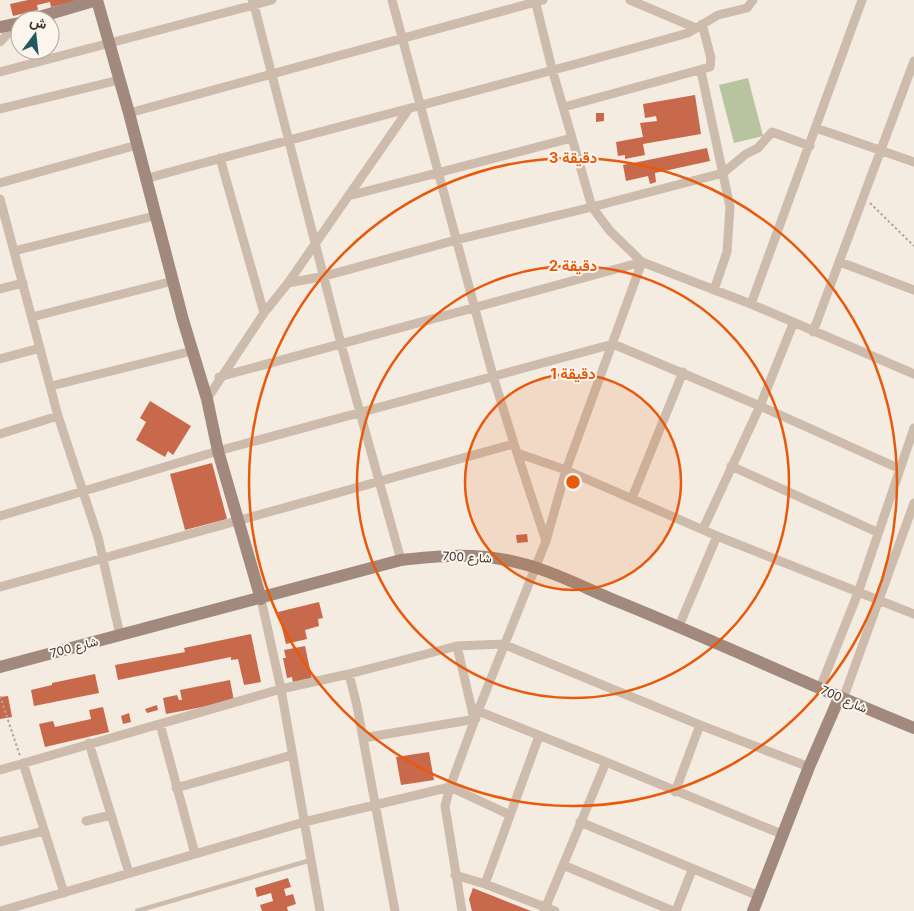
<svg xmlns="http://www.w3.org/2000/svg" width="914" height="911" font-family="Inter,Vazirmatn,sans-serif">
	<rect width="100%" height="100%" fill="#f4ebe1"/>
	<path fill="#b8c4a0" d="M 748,78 L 763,136 L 734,143 L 719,85 Z"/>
	<path fill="#c8694b" d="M 28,0 L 78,0 L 78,1 L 51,7 L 50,2 L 37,5 L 38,10 L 13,16 L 10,4 Z
		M 695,95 L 701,134 L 643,144 L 645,155 L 625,159 L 625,155 L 618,156 L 616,142 L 643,137 L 640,123 L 657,121 L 656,116 L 645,118 L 643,104 Z
		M 596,113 L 604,113 L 604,121 L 596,122 Z
		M 707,148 L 710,161 L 655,173 L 656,182 L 650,184 L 648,176 L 626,181 L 623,165 Z
		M 150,401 L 191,426 L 173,455 L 168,451 L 165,457 L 136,440 L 146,422 L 140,418 Z
		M 212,463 L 227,519 L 185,530 L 170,474 Z
		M 527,534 L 528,542 L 517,543 L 516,535 Z
		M 319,602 L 323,618 L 318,619 L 319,626 L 305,630 L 307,639 L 286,644 L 278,612 Z
		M 251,634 L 261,682 L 244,685 L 238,659 L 231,660 L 231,657 L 118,680 L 115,665 L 185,652 L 184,648 Z
		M 305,646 L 312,679 L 293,683 L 292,677 L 287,678 L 283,658 L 286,658 L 284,650 Z
		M 95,674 L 99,693 L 34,706 L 31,690 L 52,685 L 52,683 Z
		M 230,680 L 234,701 L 166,714 L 163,698 L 177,695 L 179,700 L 182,700 L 180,690 Z
		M 8,696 L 12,717 L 0,719 L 0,697 Z
		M 157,705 L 158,710 L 147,713 L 145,709 Z
		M 103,707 L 109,732 L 45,747 L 39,724 L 53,721 L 55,727 L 91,719 L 89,710 Z
		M 129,713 L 131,722 L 123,724 L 121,716 Z
		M 429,752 L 434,780 L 401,785 L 396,757 Z
		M 288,878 L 291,887 L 284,889 L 286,896 L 293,894 L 296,904 L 287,907 L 288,911 L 262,911 L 260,905 L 273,901 L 271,893 L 257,897 L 255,888 Z
		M 473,888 L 531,911 L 472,911 L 469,899 Z"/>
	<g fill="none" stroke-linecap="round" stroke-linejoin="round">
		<path stroke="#b9a596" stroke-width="2" stroke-dasharray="2.5 2.5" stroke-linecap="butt" d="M 870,203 L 914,246
			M 0,696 L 20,756"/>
		<path stroke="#cdbbac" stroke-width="4.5" d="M 137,911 L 311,860"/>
		<path stroke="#cdbbac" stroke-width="9" d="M 252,0 L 254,5 L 272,0
			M 392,0 L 493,376 L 517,453 L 566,470 L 717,536 L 914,614
			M 630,0 L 696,28
			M 0,42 L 18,23
			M 701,71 L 730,207 L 727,252 L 714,290
			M 0,72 L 254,5 L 341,344 L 401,560
			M 564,107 L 710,67 L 711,58 L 702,24
			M 0,109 L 119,80
			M 129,113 L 543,0
			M 816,128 L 914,162
			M 810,146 L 772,132 L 758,148 L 746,154 L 723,173 L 592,207 L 610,231 L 642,262 L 751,304 L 914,374
			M 220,158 L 264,313
			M 145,179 C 326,129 508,84 688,33 L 718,15 L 747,8 L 753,0
			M 0,183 L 137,145
			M 348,196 L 572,138
			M 0,199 L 58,416 L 98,537 L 120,635
			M 14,251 L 154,216
			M 840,262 L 914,290
			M 288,283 L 408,110
			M 0,289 L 23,283
			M 751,304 L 862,0
			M 32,317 L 173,281
			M 813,332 L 914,61
			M 0,359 L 40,348
			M 219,377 L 642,262
			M 51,386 L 192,351
			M 207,399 L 264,313 L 288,283 L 325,276 L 456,240 L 592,207 L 552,69 L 535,0
			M 0,434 L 58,416
			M 517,453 L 546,541
			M 731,466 L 877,532
			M 632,498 L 683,372
			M 0,516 L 218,451 L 613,344 L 760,406 L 900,469
			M 703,529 L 760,406 L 793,324
			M 0,587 L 513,444
			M 261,599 L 281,689 L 349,674 L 357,706 L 395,911
			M 679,626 L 717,536
			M 457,646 L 474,719
			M 349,674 L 457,646 L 503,644 L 700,725 L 809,767
			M 820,688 L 858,593 L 914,428
			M 843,699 L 914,503
			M 478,711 L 546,541 L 566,470 L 642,262
			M 160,724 L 195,854
			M 363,738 L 476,719
			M 89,743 L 129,873
			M 606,762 L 784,835
			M 23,763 L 64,893
			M 0,770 L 281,689 L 320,911
			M 176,788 L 292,755
			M 675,792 L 700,725
			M 86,821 L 111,815
			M 580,822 L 759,896
			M 0,842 L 44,831
			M 563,865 L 673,911
			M 455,875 L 485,884 L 539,736
			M 485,884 L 555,911
			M 1,911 L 304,822 L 450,787 L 510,815
			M 462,911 L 445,806 L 450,787 L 478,711 L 606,762 L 544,911
			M 676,911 L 692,870"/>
		<path stroke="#a18a7d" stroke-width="12" d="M 29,20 L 97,0 L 129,113 L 183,320 L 207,399 L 218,451 L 261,599
			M 0,27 L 20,23
			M 0,667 L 401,560 C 437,556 470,553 506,560 C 546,567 582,587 619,602 C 718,642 815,688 914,728
			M 753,911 L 809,767 L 839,698"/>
	</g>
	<circle cx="573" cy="482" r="108" fill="#e8590c" fill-opacity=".12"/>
	<g fill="none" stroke="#e8590c" stroke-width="2.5">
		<circle cx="573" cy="482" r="108"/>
		<circle cx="573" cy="482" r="216"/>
		<circle cx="573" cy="482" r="324"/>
	</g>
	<g text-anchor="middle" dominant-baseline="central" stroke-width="4" stroke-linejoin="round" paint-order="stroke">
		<g font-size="12" fill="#3b302b" stroke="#fbf5ee">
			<text transform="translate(467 557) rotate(3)">شارع 700</text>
			<text transform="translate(74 647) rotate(-15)">شارع 700</text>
			<text transform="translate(844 699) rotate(24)">شارع 700</text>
		</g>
	</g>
	<circle cx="573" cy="482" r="8" fill="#e8590c" stroke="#fbf5ee" stroke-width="2.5"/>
	<g font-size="15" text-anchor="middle" font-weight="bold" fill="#e8590c" stroke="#fbf5ee" stroke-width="4" stroke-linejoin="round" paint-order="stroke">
		<text x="573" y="163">3 دقيقة</text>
		<text x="573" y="271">2 دقيقة</text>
		<text x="573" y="379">1 دقيقة</text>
	</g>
	<g transform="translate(35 35) rotate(15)"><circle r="24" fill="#fbf5ee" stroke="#aea6a0"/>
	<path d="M0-4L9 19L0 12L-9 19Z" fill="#1f5a5e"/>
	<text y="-8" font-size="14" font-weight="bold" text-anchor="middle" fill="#3b302b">ش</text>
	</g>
</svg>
